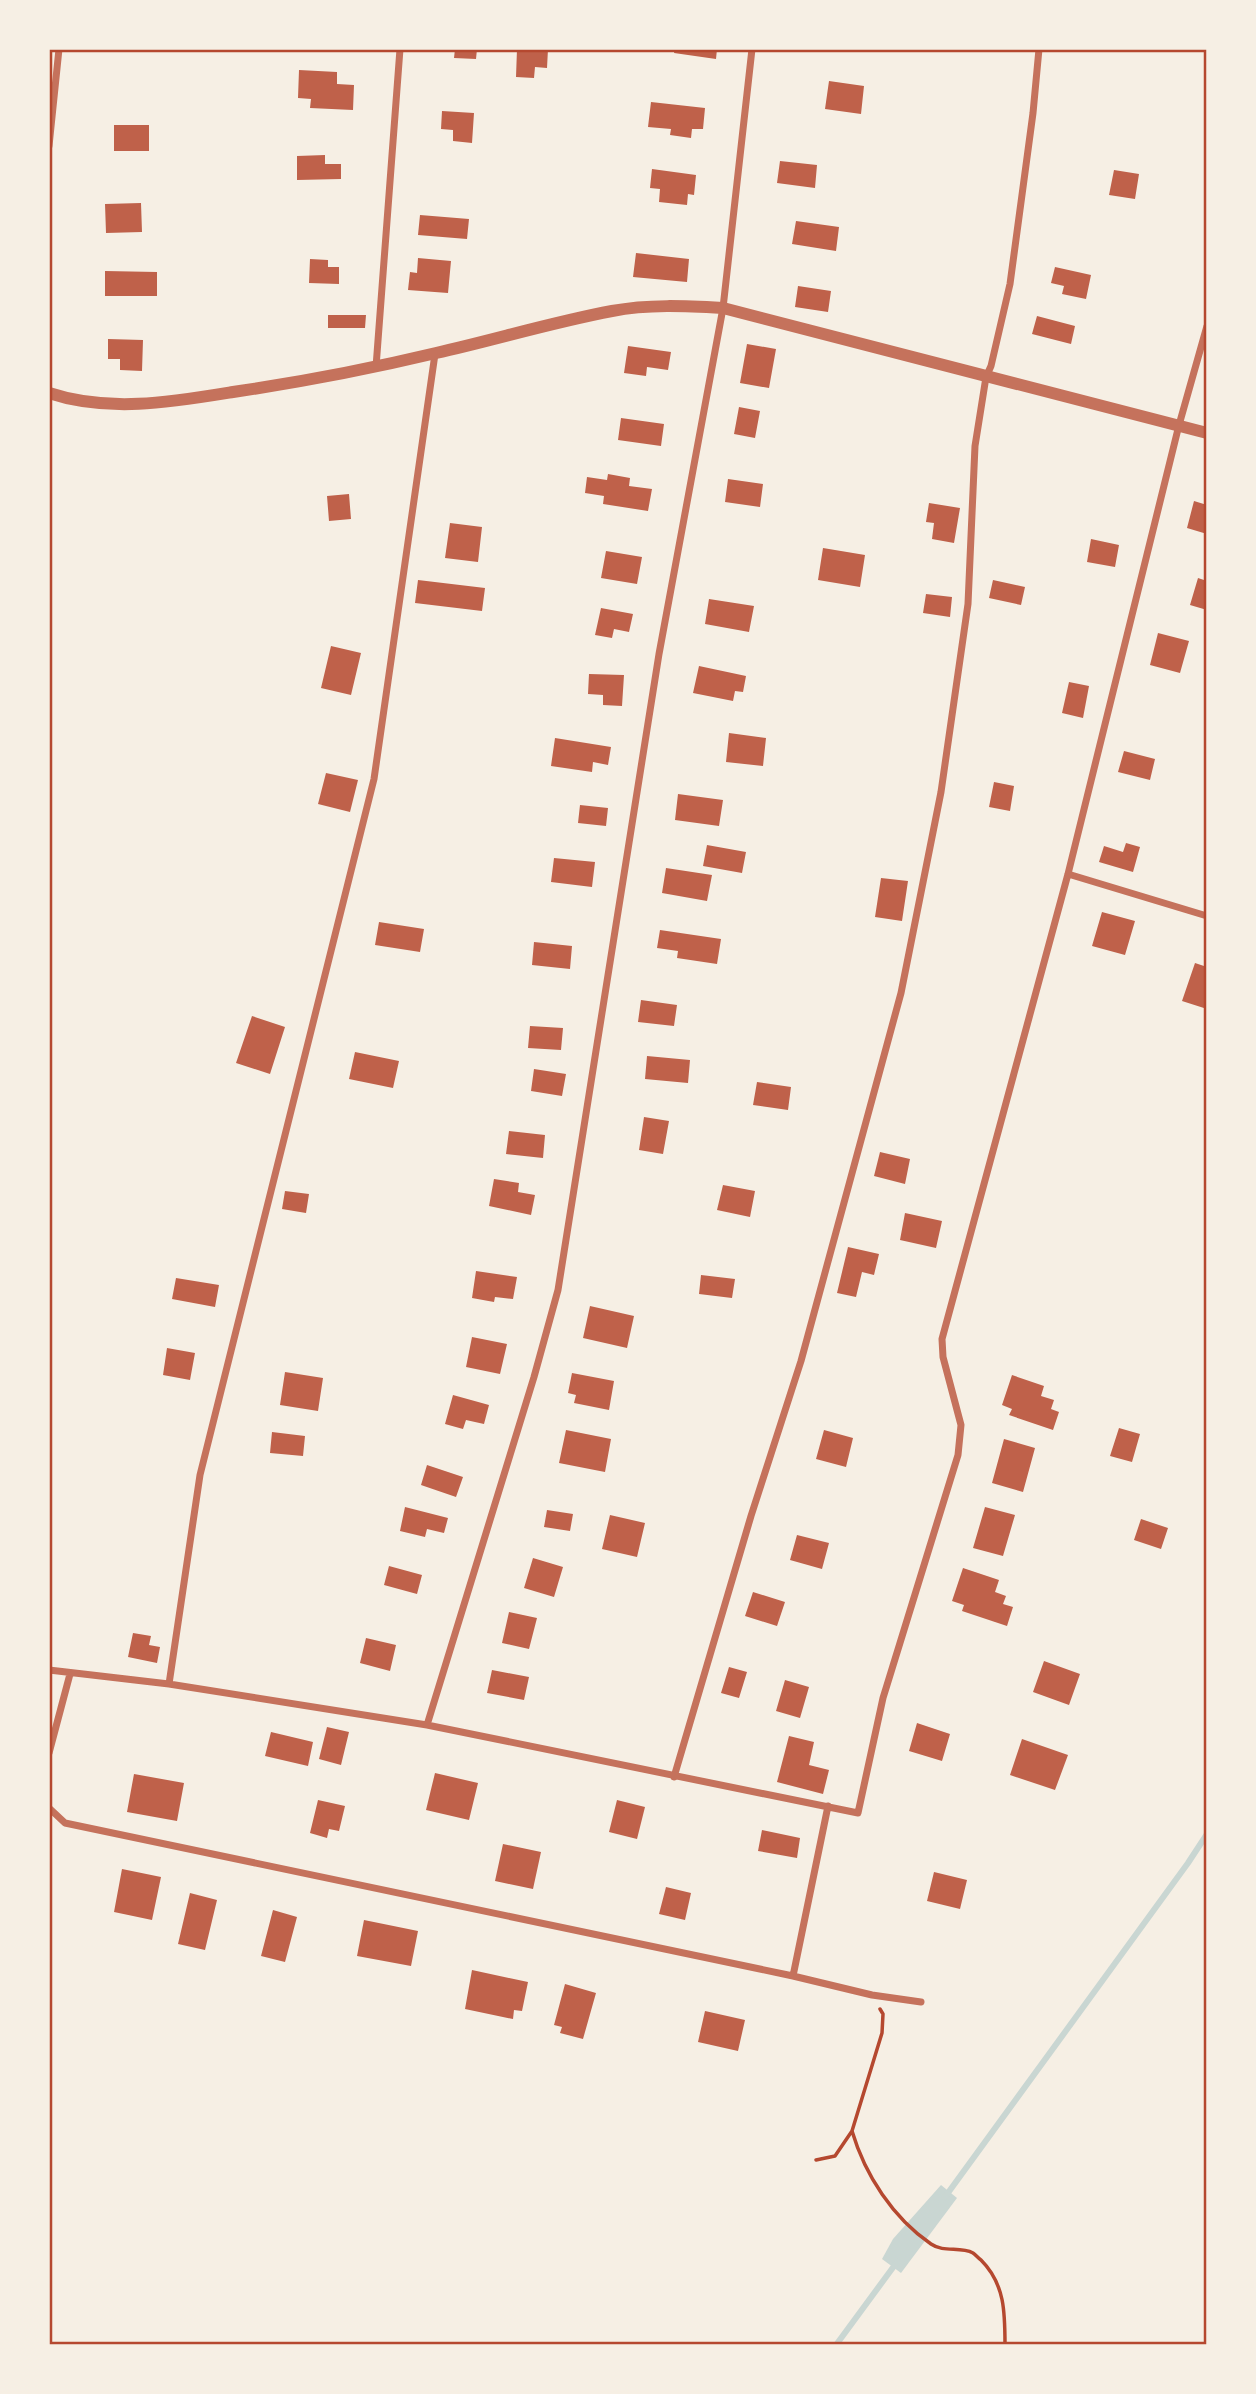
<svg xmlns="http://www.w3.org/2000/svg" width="1256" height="2394" font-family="'Alegreya Sans',sans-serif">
	<rect width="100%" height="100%" fill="#f6efe4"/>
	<path fill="#c9d6d2" d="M 941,2185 L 957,2198 L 901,2273 L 882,2259 L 893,2239 Z"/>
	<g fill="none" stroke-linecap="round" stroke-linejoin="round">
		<path stroke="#c9d6d2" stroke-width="6" d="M 945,2197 L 1188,1863 L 1207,1834
			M 836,2345 L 897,2262"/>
	</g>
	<path fill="#bf614a" d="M 455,49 L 477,49 L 476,59 L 454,58 Z
		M 517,49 L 548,49 L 547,68 L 535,67 L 534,78 L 516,77 Z
		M 675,49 L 717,49 L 716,59 L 674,53 Z
		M 299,70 L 337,72 L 337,84 L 354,85 L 353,110 L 310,108 L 311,99 L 298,98 Z
		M 829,81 L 864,86 L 861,114 L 825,109 Z
		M 651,102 L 705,108 L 703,129 L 692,129 L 691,138 L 670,135 L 671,129 L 648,127 Z
		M 442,111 L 474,113 L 472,143 L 453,141 L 453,130 L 441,129 Z
		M 114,125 L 149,125 L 149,151 L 114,151 Z
		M 325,155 L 325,164 L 341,164 L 341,179 L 297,180 L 297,156 Z
		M 780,161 L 817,165 L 815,188 L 777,183 Z
		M 652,169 L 696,175 L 694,195 L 688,194 L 687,205 L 659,202 L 660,189 L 650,188 Z
		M 1114,170 L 1139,174 L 1135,199 L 1109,195 Z
		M 141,203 L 142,232 L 106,233 L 105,204 Z
		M 420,215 L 469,219 L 467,239 L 418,235 Z
		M 796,221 L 839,227 L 836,251 L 792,244 Z
		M 636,253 L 689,259 L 687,282 L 633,277 Z
		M 418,258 L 451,261 L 448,293 L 408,290 L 410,272 L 417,273 Z
		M 310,259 L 328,260 L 328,267 L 339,267 L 339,284 L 309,283 Z
		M 1055,267 L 1091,275 L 1086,299 L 1062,294 L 1064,286 L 1051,283 Z
		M 105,271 L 157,272 L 157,296 L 105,296 Z
		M 798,286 L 831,291 L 828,312 L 795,307 Z
		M 328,315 L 366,315 L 365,328 L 328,328 Z
		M 1037,316 L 1075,326 L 1071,344 L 1032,334 Z
		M 108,339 L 143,340 L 142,371 L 120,370 L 120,359 L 108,359 Z
		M 747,344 L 776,349 L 769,388 L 740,383 Z
		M 628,346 L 671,352 L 668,370 L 647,367 L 646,376 L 624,373 Z
		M 739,407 L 760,411 L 755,438 L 734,434 Z
		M 621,418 L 664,424 L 661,446 L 618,440 Z
		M 608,474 L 630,478 L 629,486 L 652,489 L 648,511 L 603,504 L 604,496 L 585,493 L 587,477 L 607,480 Z
		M 728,479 L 763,484 L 760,507 L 725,502 Z
		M 349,494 L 351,519 L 329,521 L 327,496 Z
		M 1194,501 L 1207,505 L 1207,534 L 1187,528 Z
		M 929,503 L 960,508 L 954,543 L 932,539 L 934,523 L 926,522 Z
		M 450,523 L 482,527 L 478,562 L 445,558 Z
		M 1091,539 L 1119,545 L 1115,567 L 1087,562 Z
		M 823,548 L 865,555 L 860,587 L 818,580 Z
		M 606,551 L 642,557 L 637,584 L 601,578 Z
		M 1198,578 L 1207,581 L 1207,610 L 1190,605 Z
		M 418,580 L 485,588 L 482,611 L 415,603 Z
		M 993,580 L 1025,587 L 1021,605 L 989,598 Z
		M 926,594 L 952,597 L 950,617 L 923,613 Z
		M 709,599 L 754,606 L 749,632 L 705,624 Z
		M 601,608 L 633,614 L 629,632 L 614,629 L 612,638 L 595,635 Z
		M 1158,633 L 1189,641 L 1180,673 L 1150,665 Z
		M 331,646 L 361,653 L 351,695 L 321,688 Z
		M 699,666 L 746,676 L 743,692 L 735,691 L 733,701 L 693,693 Z
		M 589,674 L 624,675 L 622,706 L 603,705 L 603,695 L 588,694 Z
		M 1069,682 L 1089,686 L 1083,718 L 1062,713 Z
		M 729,733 L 766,738 L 763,766 L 726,762 Z
		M 555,738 L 611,747 L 608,765 L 593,762 L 592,772 L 551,766 Z
		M 1124,751 L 1155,759 L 1150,780 L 1118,772 Z
		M 326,773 L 358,780 L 350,812 L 318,804 Z
		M 994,782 L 1014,786 L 1010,811 L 989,807 Z
		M 678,794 L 723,800 L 719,826 L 675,820 Z
		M 580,805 L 608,808 L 606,826 L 578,823 Z
		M 1126,843 L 1140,847 L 1133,872 L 1099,862 L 1104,846 L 1123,852 Z
		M 707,845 L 746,852 L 742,873 L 703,866 Z
		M 554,858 L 595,862 L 592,887 L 551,882 Z
		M 666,868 L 712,875 L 707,901 L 662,893 Z
		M 881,878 L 908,881 L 902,921 L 875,917 Z
		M 1102,912 L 1135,921 L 1125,955 L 1092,946 Z
		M 379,922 L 424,929 L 420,952 L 375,945 Z
		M 660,930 L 721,939 L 717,964 L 677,958 L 678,951 L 657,948 Z
		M 534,942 L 572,946 L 570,969 L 532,965 Z
		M 1195,963 L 1207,967 L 1207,1009 L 1182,1001 Z
		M 641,1000 L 677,1005 L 674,1026 L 638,1022 Z
		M 252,1016 L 285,1027 L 270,1074 L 236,1063 Z
		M 530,1026 L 563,1028 L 561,1050 L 528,1048 Z
		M 355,1052 L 399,1061 L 393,1088 L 349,1079 Z
		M 647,1056 L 690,1060 L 688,1083 L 645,1079 Z
		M 534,1069 L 566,1074 L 562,1096 L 531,1091 Z
		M 757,1082 L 791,1087 L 788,1110 L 753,1105 Z
		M 644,1117 L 669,1121 L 663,1154 L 639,1150 Z
		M 509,1131 L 545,1135 L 543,1158 L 506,1154 Z
		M 880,1152 L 910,1159 L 905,1184 L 874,1176 Z
		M 494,1179 L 519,1183 L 518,1192 L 535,1195 L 531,1215 L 489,1206 Z
		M 723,1185 L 755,1191 L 750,1217 L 717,1210 Z
		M 285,1191 L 309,1194 L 306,1213 L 282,1209 Z
		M 905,1213 L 942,1221 L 936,1248 L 900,1240 Z
		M 848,1247 L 879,1254 L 874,1275 L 862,1272 L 856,1297 L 837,1293 Z
		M 476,1271 L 517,1277 L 513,1299 L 495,1297 L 494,1302 L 472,1298 Z
		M 701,1275 L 735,1279 L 732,1298 L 699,1294 Z
		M 176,1278 L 219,1285 L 215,1307 L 172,1299 Z
		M 590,1306 L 634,1316 L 627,1348 L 583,1338 Z
		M 472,1337 L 507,1344 L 500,1374 L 466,1367 Z
		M 167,1348 L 195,1353 L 190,1380 L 163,1375 Z
		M 285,1372 L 323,1378 L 318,1411 L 280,1405 Z
		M 572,1373 L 614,1381 L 609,1410 L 574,1403 L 576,1395 L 568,1393 Z
		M 1012,1375 L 1044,1386 L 1041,1396 L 1054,1400 L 1051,1409 L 1059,1412 L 1053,1430 L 1009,1415 L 1012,1409 L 1002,1405 Z
		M 453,1395 L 489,1405 L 484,1424 L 466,1420 L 463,1429 L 445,1424 Z
		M 1119,1428 L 1140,1434 L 1132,1462 L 1110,1456 Z
		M 566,1430 L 611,1439 L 605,1472 L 559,1463 Z
		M 824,1430 L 853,1438 L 846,1467 L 816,1459 Z
		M 272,1432 L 305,1436 L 303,1456 L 270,1453 Z
		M 1004,1439 L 1035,1448 L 1023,1492 L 992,1483 Z
		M 427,1465 L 463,1477 L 456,1497 L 421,1485 Z
		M 405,1507 L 448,1518 L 444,1533 L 427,1529 L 425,1537 L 400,1531 Z
		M 985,1507 L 1015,1515 L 1003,1556 L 973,1548 Z
		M 547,1510 L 573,1514 L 570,1531 L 544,1527 Z
		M 610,1515 L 645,1523 L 637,1557 L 602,1549 Z
		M 1141,1519 L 1168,1528 L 1161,1549 L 1134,1540 Z
		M 797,1535 L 829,1543 L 822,1569 L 790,1560 Z
		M 533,1558 L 563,1567 L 554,1597 L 524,1588 Z
		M 389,1566 L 422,1575 L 417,1594 L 384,1585 Z
		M 963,1568 L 999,1580 L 995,1592 L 1006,1596 L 1003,1604 L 1013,1607 L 1007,1626 L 962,1611 L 964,1605 L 952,1601 Z
		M 753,1592 L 785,1602 L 777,1626 L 745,1616 Z
		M 509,1612 L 537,1618 L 529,1649 L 502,1643 Z
		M 133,1633 L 151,1636 L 149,1645 L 160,1647 L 157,1663 L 128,1657 Z
		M 366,1638 L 396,1645 L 390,1671 L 360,1663 Z
		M 1044,1661 L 1080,1674 L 1069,1705 L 1033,1692 Z
		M 729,1667 L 747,1672 L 739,1698 L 721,1693 Z
		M 492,1670 L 529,1677 L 524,1700 L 487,1693 Z
		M 785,1680 L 809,1687 L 800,1718 L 776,1711 Z
		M 917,1723 L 950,1734 L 942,1761 L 909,1751 Z
		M 327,1727 L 349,1732 L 341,1765 L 319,1759 Z
		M 271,1732 L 313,1742 L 308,1766 L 265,1756 Z
		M 789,1736 L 814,1742 L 809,1765 L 829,1770 L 823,1794 L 777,1782 Z
		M 1022,1739 L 1068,1755 L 1055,1790 L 1010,1775 Z
		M 435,1773 L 478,1783 L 469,1820 L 426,1810 Z
		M 134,1774 L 184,1783 L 177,1821 L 127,1812 Z
		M 318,1800 L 345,1806 L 339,1831 L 329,1829 L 327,1838 L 310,1833 Z
		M 617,1800 L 645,1807 L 637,1839 L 609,1832 Z
		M 762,1830 L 800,1838 L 797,1858 L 758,1851 Z
		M 503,1844 L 541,1852 L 533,1889 L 495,1881 Z
		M 122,1869 L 161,1877 L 152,1920 L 114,1912 Z
		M 934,1872 L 967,1880 L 960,1909 L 927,1901 Z
		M 666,1887 L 691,1893 L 685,1920 L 659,1914 Z
		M 190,1893 L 217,1900 L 205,1950 L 178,1944 Z
		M 273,1910 L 297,1917 L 285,1962 L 261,1956 Z
		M 364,1920 L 418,1931 L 411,1966 L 357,1956 Z
		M 472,1970 L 528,1982 L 522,2011 L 514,2010 L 513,2019 L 465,2009 Z
		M 565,1984 L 596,1993 L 583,2039 L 560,2033 L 562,2027 L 554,2025 Z
		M 705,2011 L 745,2020 L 738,2051 L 698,2042 Z"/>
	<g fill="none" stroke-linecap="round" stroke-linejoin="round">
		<path stroke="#b5482f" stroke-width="3.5" d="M 852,2131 C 865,2175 893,2218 931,2244 C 944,2253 960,2246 973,2253 C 976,2255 978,2258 981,2260 C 1005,2284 1005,2313 1005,2345
			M 816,2160 L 835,2156 L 852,2131 L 882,2033 L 883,2014 L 880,2009"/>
		<path stroke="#c5725c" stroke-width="7" d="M 49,146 L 59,49
			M 376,367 L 400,49
			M 1068,874 L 1207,916
			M 49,1670 L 169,1684 L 427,1725 L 858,1813 L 883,1698 L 958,1455 L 961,1425 L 943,1357 L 942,1339 L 1068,874 L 1179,425 L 1207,326
			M 169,1684 L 200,1475 L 374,779 L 435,354
			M 427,1725 L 534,1377 L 558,1290 L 659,654 L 723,308 L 752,49
			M 49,1753 L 70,1674
			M 674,1777 L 751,1516 L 801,1361 L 901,993 L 941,792 L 968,604 L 975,446 L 986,377 L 991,366 L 1010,284 L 1033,113 L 1039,49
			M 49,1808 L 65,1823 L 793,1976 L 872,1995 L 921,2002
			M 793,1976 L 828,1806"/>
		<path stroke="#c5725c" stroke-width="12" d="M 49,393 C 109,413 172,402 233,392 C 301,382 369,369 436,353 C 494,340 553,322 612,311 C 648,304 686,306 723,308 L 1207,433"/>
	</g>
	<rect width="1256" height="2394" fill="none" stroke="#f6efe4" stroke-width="102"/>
	<rect x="51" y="51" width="1154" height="2292" fill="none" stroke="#b5482f" stroke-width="2.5"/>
</svg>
